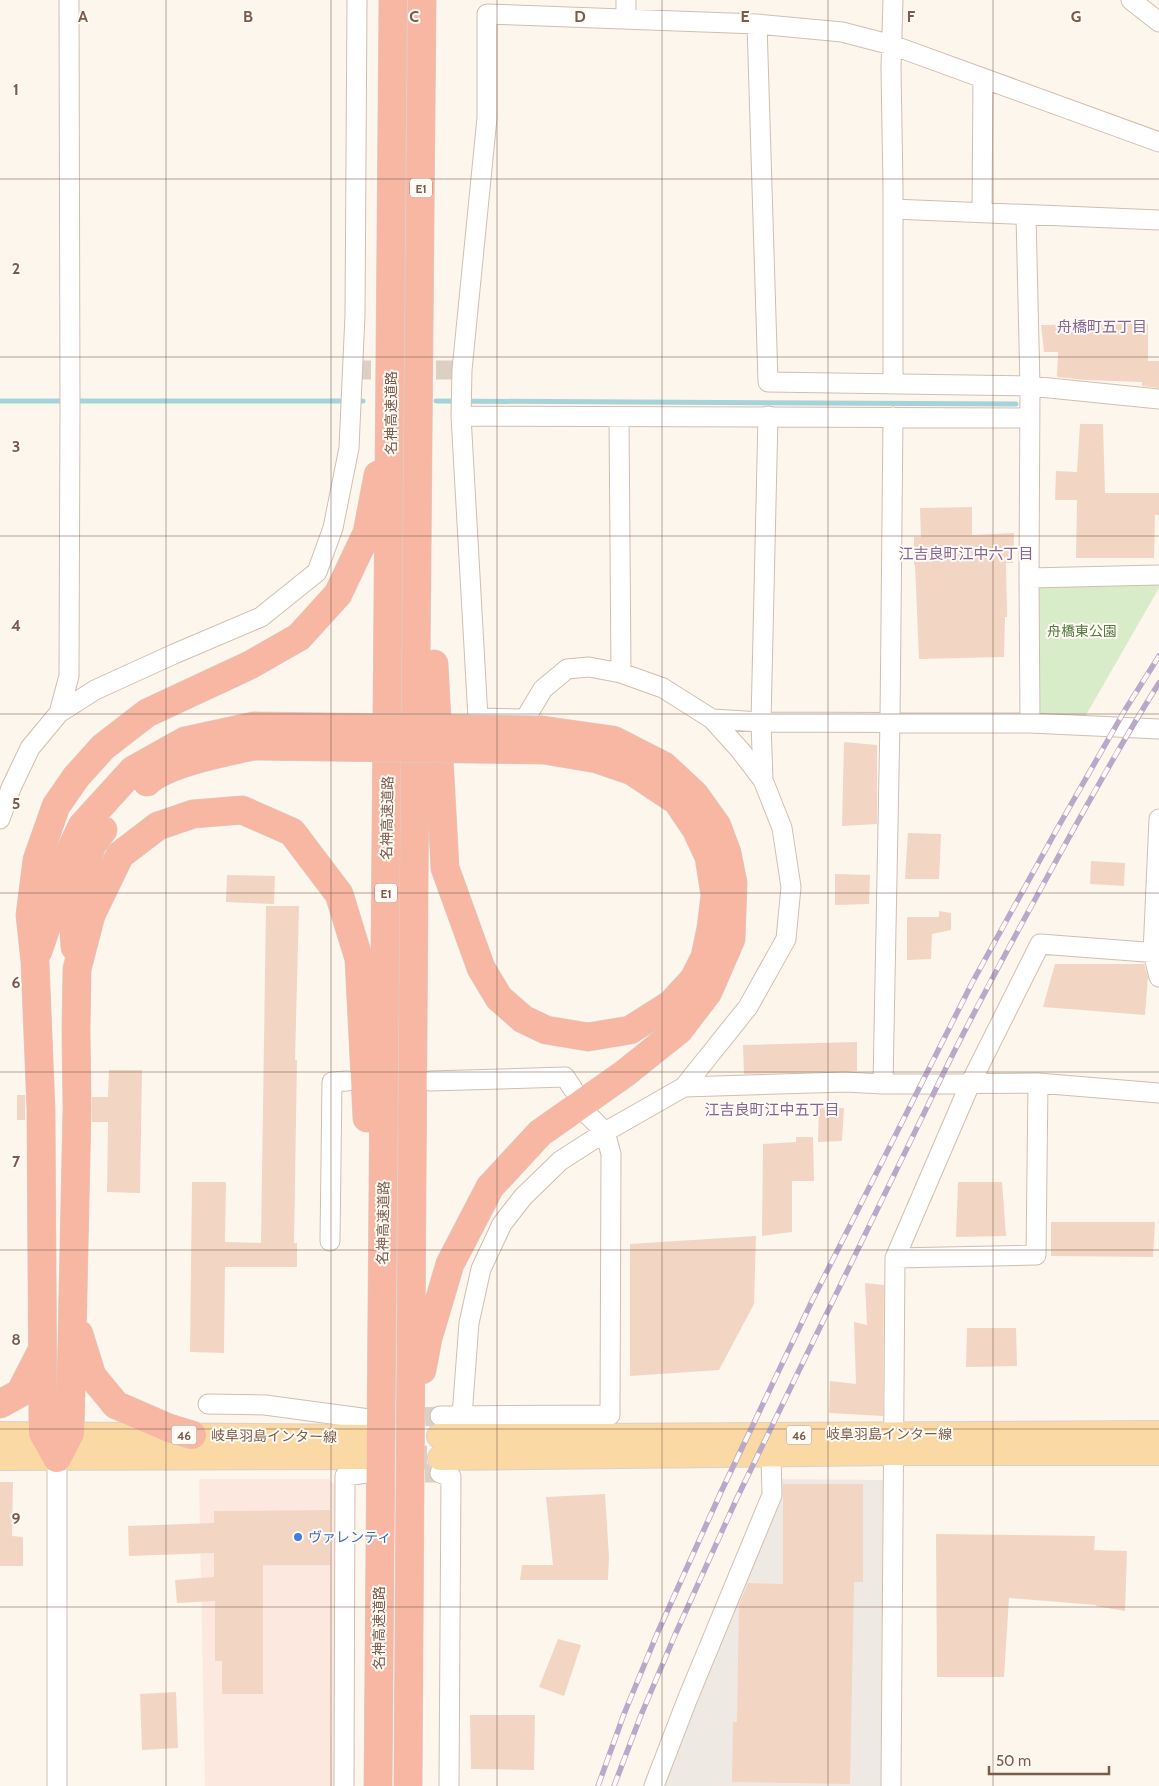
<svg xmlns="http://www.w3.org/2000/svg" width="1159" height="1786" font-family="Cabin,'Noto Sans JP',sans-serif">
	<rect width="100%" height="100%" fill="#fdf6ec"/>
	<path fill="#fde8e0" d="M 199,1479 L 329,1479 L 340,1491 L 336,1786 L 205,1786 Z"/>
	<path fill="#efe9e4" d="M 764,1479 L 883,1480 L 881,1786 L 661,1786 L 768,1517 Z"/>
	<path fill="#d8ecc9" d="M 1159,584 L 1159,588 L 1086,715 L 1038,717 L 1036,586 Z"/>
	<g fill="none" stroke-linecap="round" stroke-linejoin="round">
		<path stroke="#a5d3da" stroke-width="5" d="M 0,401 L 65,401
			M 74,401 L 363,401
			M 436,401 L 1016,404"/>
	</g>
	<path fill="#f3d5c3" d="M 1148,324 L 1148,361 L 1159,361 L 1159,388 L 1142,386 L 1142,382 L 1086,380 L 1057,377 L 1058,352 L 1044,352 L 1041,325 Z
		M 1080,424 L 1103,424 L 1105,493 L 1159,493 L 1159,515 L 1155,515 L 1154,558 L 1076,558 L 1077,500 L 1055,500 L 1056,471 L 1077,472 Z
		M 972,507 L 972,535 L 1014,533 L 1013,563 L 1006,563 L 1007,617 L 1005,617 L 1004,657 L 919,659 L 915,565 L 914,565 L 914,537 L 921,537 L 920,508 Z
		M 844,742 L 877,745 L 877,824 L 842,826 Z
		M 908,833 L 941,834 L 939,879 L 905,879 Z
		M 1091,861 L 1125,863 L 1124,886 L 1090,884 Z
		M 835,874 L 870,875 L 869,904 L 835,905 Z
		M 227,875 L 275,876 L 274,904 L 226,902 Z
		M 266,906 L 299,906 L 295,1060 L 297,1060 L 294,1243 L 297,1243 L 297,1267 L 225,1267 L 224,1353 L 190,1352 L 192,1182 L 226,1182 L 225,1242 L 261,1243 Z
		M 939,911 L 951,913 L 951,930 L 932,934 L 931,959 L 907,960 L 907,917 L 939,917 Z
		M 1055,964 L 1144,964 L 1148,977 L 1145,1015 L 1043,1007 Z
		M 857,1042 L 857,1071 L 744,1074 L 743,1045 Z
		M 109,1070 L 142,1070 L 140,1193 L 107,1192 L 108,1122 L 92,1122 L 92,1097 L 108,1097 Z
		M 17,1095 L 25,1095 L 25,1120 L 17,1120 Z
		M 819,1108 L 844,1108 L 842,1141 L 818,1142 Z
		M 796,1137 L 813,1137 L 814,1181 L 792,1181 L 792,1232 L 762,1236 L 763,1144 L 796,1142 Z
		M 958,1182 L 1002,1182 L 1006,1236 L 956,1237 Z
		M 1051,1222 L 1155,1222 L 1153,1257 L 1051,1256 Z
		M 756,1236 L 754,1304 L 719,1370 L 630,1376 L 630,1244 Z
		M 865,1283 L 884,1285 L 883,1416 L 829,1413 L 830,1381 L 856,1384 L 854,1322 L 867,1325 Z
		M 967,1328 L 1016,1328 L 1017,1366 L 966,1367 Z
		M 0,1482 L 13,1482 L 12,1536 L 23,1537 L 23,1566 L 0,1566 Z
		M 783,1484 L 863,1484 L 863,1582 L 854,1582 L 850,1784 L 732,1782 L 733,1722 L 737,1722 L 739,1604 L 748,1583 L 783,1584 Z
		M 605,1494 L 609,1557 L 608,1580 L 520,1580 L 522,1565 L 553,1565 L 546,1497 Z
		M 330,1510 L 330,1565 L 263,1565 L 263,1694 L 222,1694 L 222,1661 L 215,1661 L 215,1601 L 177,1603 L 175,1580 L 214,1577 L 214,1553 L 129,1556 L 128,1526 L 214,1523 L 214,1511 Z
		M 936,1534 L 1095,1536 L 1094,1550 L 1127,1551 L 1125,1611 L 1096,1606 L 1096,1605 L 1009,1598 L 1004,1677 L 937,1677 Z
		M 558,1639 L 581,1645 L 564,1696 L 539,1687 Z
		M 176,1692 L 178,1748 L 142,1750 L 140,1694 Z
		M 470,1715 L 535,1715 L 534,1770 L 471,1769 Z"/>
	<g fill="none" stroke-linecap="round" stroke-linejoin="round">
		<path stroke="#dcd0c4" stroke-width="19" stroke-dasharray="19 9" stroke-linecap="butt" d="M 352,370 L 462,370
			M 369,1419 L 440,1416
			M 369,1473 L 440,1473"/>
		<path stroke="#dcd0c4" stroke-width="24" stroke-dasharray="24 12" stroke-linecap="butt" d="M 367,1457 L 440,1458"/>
		<g stroke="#d1beb0" stroke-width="21">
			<path id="minor" d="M 1131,0 L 1159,22
				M 626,18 L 626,0
				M 757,24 L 768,382 L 1030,386 L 1159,399
				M 1159,142 L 892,45 L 842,32 L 757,24 L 487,14 L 487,118 L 462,370 L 461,416 L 478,718 L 525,719 L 543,689 L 567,669 L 589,667 L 621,673 L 663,688 L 712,719 L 761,722 L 1030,723 L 1159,729
				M 893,209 L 1159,220
				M 982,213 L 983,78
				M 1026,215 L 1030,386 L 1029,578 L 1030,723
				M 893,384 L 893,187 L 891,69 L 893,0
				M 461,416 L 1030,418
				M 619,417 L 621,673
				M 1029,578 L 1159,575
				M 59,713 L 69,676 L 70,408 L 69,0
				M 712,719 L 740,750 L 763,780
				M 0,819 L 11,788 L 30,748 L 59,713 L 95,690 L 174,654 L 261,617 L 317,572 L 333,528 L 349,448 L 355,315 L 357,0
				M 1159,819 L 1153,953 L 1159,977
				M 430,1081 L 565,1077 L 573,1089
				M 883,1084 L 890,721 L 893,417
				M 684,1087 L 845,1082 L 883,1084 L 1038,1083 L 1159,1093
				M 330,1241 L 332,1082 L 347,1081
				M 895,1258 L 1036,1255 L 1038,1083
				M 208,1404 L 265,1405 L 369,1419
				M 440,1416 L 610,1415 L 611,1154 L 605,1132 L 586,1113
				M 462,1416 L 469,1323 L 481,1269 L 502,1224 L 523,1197 L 560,1161 L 605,1132 L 684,1087 L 748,1007 L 786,939 L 791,887 L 782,828 L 763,780 L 761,722 L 768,416
				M 440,1473 L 451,1477 L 449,1786
				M 57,1786 L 57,1458
				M 344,1786 L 345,1476 L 367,1473
				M 654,1786 L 687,1700 L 772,1495 L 771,1455
				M 891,1786 L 895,1258 L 970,1084 L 1040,944 L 1159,953"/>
		</g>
		<g stroke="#dad1cd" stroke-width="26">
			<path id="major" d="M 0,1434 L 369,1437
				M 439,1436 L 597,1436 L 1159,1433
				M 0,1458 L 367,1457
				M 440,1458 L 895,1453 L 1159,1453"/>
		</g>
		<g stroke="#dad1cd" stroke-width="29">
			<path id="highway" d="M 434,664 L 445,868 L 481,968 L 499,998 L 523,1019 L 546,1030 L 588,1037 L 630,1030 L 671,1004 L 694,979 L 705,957 L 711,928 L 715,895 L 709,857 L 696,829 L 677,801 L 632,771 L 597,759 L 544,750
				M 147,782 C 167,763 226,752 254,746
				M 75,947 L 72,903 L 92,845 L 103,830
				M 38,951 L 52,910 L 62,868 L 82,826 L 133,770 L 185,741 L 254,726
				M 79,1334 L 92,1376 L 116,1405 L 169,1428 L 192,1435
				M 422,1370 L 428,1338 L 450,1264 L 490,1187 L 540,1133 L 624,1074 L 679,1030 L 708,992 L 731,939 L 733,883 L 727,853 L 717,826 L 695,795 L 664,766 L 613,740 L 542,730
				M 0,1404 L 20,1393 L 41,1352
				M 57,1458 L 70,1433 L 77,1109 L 76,1030 L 77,969 L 91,915 L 120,855 L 158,826 L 193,814 L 242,810 L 292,832 L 339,894 L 359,959 L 367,1118
				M 57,1458 L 43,1433 L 41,1110 L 35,962 L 30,915 L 37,860 L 56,806 L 76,777 L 103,747 L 147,713 L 250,665 L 299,637 L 338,594 L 367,533 L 378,475
				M 378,1786 L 393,0
				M 408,1786 C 408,1191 419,595 422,0"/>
		</g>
		<use href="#minor" stroke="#fff" stroke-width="19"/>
		<use href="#major" stroke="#fbd9a5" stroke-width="24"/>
		<use href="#highway" stroke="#f7b7a3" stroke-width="28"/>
		<g stroke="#b9a8c9" stroke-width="5.5">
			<path id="rail" d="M 598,1786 L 624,1714 L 657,1634 L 721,1492 L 812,1301 L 972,983 L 1057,829 L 1125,710 L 1159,656
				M 614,1786 L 641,1715 L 675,1635 L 737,1498 L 945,1070 C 976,1007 1010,945 1044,883 C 1081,815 1118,748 1159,683"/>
		</g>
		<use href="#rail" stroke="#fffaf3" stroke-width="4" stroke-dasharray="11" stroke-linecap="butt"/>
		<g stroke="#dad1cd" stroke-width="29" stroke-linecap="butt">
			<path id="highway-bridge" d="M 254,726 L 542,730
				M 254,746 L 544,750"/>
		</g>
		<use href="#highway-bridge" stroke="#f7b7a3" stroke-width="28"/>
	</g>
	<path fill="none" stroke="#7a5c4d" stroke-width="1" stroke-opacity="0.55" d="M 166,0 L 166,1786M 331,0 L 331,1786M 497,0 L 497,1786M 662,0 L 662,1786M 828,0 L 828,1786M 993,0 L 993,1786M 0,179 L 1159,179M 0,357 L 1159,357M 0,536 L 1159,536M 0,714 L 1159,714M 0,893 L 1159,893M 0,1072 L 1159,1072M 0,1250 L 1159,1250M 0,1429 L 1159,1429M 0,1607 L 1159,1607"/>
	<circle fill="#3f7fe0" stroke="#fffaf3" stroke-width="2" cx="298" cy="1537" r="5"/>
	<g text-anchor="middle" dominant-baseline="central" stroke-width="4" stroke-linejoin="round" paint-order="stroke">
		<g fill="#fffaf3" stroke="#a28b7f" stroke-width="1">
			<rect x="410" y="178.5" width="22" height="19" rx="4"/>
			<rect x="375" y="883.5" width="22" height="19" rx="4"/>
			<rect x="171.5" y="1425.5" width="25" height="19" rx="4"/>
			<rect x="786.5" y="1425.5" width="25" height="19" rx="4"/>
		</g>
		<g font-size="12" font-weight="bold" fill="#7a5c4d">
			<text x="421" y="188">E1</text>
			<text x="386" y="893">E1</text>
			<text x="184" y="1435">46</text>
			<text x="799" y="1435">46</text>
		</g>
		<g font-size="14" fill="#7a5c4d" stroke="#fffaf3">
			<text transform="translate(391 413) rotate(-90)">名神高速道路</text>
			<text transform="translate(387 818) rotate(-89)">名神高速道路</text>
			<text transform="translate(383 1223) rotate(-89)">名神高速道路</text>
			<text x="889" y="1434">岐阜羽島インター線</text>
			<text transform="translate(274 1436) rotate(1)">岐阜羽島インター線</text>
			<text transform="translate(379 1628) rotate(-90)">名神高速道路</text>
		</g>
		<g font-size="14" fill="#537a41" stroke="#fffaf3">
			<text x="1082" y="631">舟橋東公園</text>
		</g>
		<g font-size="14" fill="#366cbe" stroke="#fffaf3" text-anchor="start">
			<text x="308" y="1537">ヴァレンティ</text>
		</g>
		<g font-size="15" fill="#846695" stroke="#fffaf3">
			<text x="1102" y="327">舟橋町五丁目</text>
			<text x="966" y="554">江吉良町江中六丁目</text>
			<text x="772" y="1110">江吉良町江中五丁目</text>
		</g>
	</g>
	<g font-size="16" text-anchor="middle" font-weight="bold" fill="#7a5c4d" stroke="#fffaf3" stroke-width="4" stroke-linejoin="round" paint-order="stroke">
		<text x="83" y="22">A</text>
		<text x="248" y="22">B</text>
		<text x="414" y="22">C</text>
		<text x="580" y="22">D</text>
		<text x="745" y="22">E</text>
		<text x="911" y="22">F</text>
		<text x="1076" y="22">G</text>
		<text x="16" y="95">1</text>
		<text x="16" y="274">2</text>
		<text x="16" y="452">3</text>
		<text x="16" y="631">4</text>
		<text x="16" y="809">5</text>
		<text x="16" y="988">6</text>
		<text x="16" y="1167">7</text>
		<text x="16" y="1345">8</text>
		<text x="16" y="1524">9</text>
	</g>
	<path d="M989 1766v8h120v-8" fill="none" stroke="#7a5c4d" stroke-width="2.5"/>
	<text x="996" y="1766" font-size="15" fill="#7a5c4d" stroke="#fffaf3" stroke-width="4" paint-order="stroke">50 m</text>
</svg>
